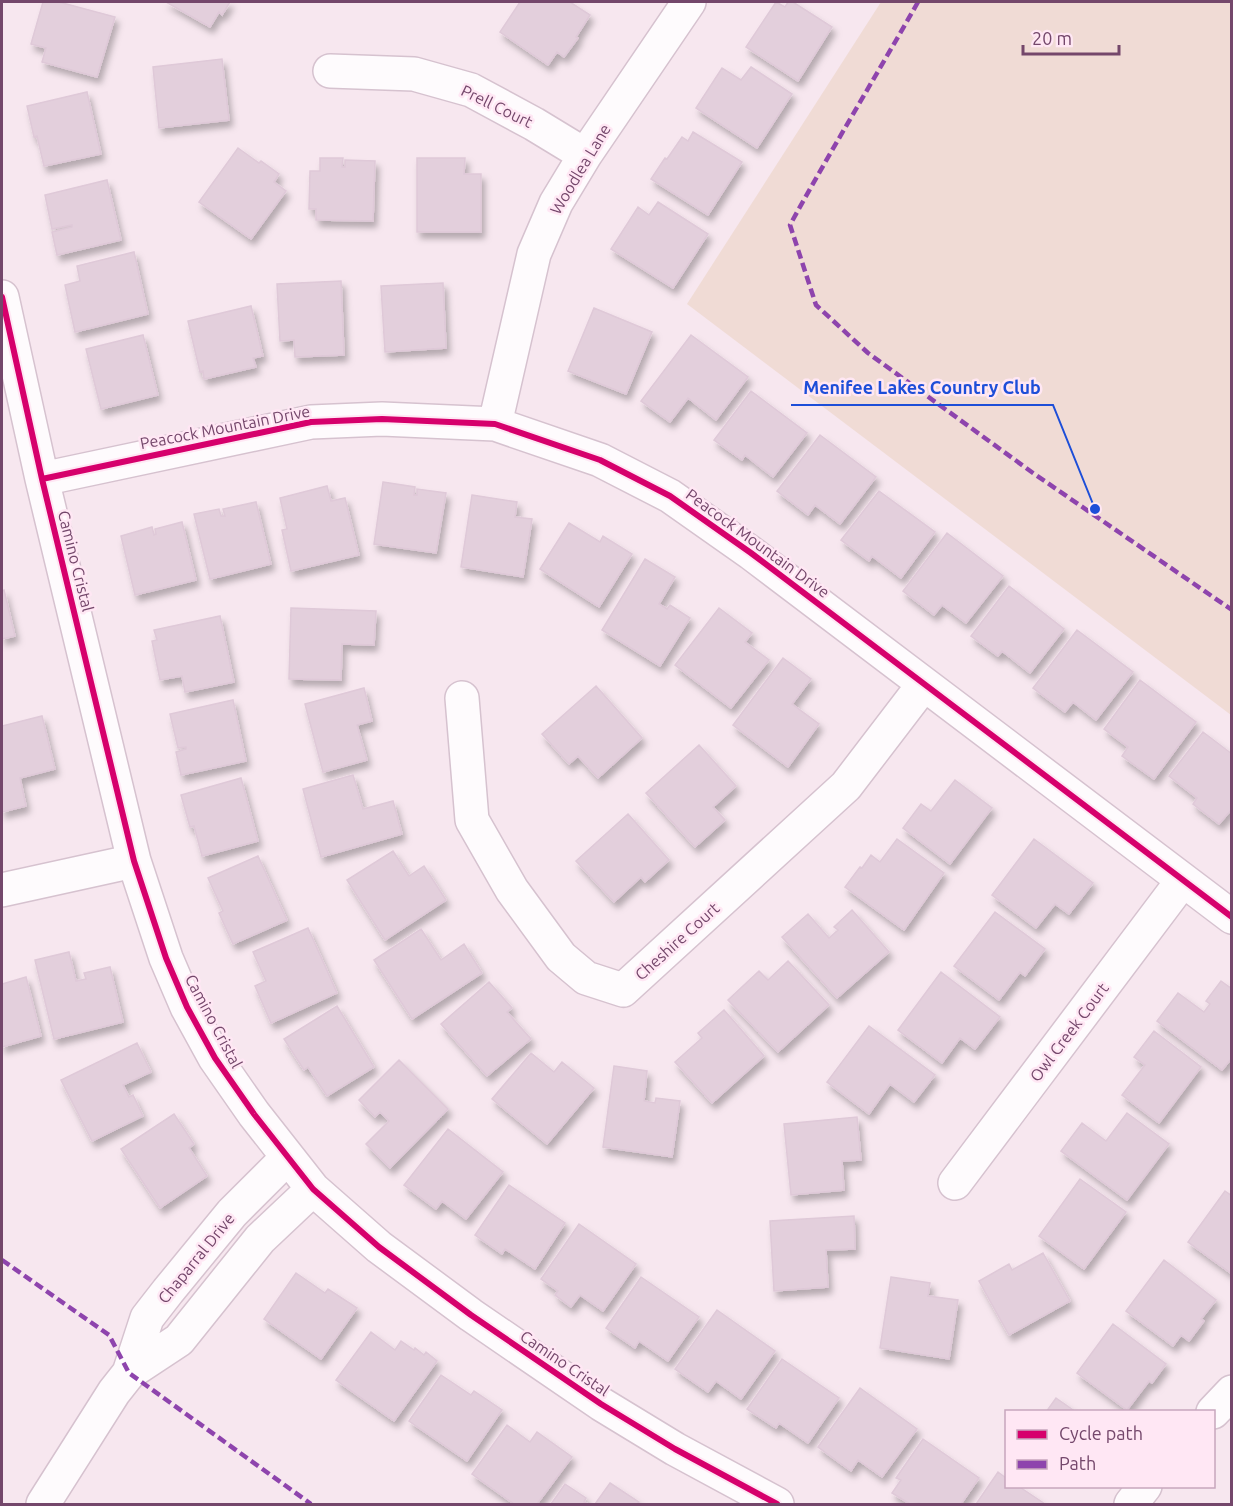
<svg xmlns="http://www.w3.org/2000/svg" width="1233" height="1506" font-family="Ubuntu,sans-serif">
	<defs>
		<filter id="shadow"><feDropShadow dx="3.5" dy="6" stdDeviation="3" flood-color="#0004"/></filter>
	</defs>
	<rect width="100%" height="100%" fill="#f7e7ef"/>
	<path fill="#f0dbd5" d="M 881,2 L 1231,2 L 1231,715 L 687,304 Z"/>
	<path fill="#e3cfdc" stroke="#dfc9d8" stroke-width="1.5" filter="url(#shadow)" d="M 43,2 L 59,2 L 115,17 L 97,77 L 42,62 L 46,48 L 31,44 Z
		M 166,2 L 230,2 L 222,15 L 219,12 L 210,27 Z
		M 520,2 L 570,2 L 590,15 L 576,37 L 578,38 L 564,57 L 557,52 L 548,65 L 500,32 Z
		M 776,2 L 785,7 L 788,2 L 793,2 L 832,27 L 798,81 L 746,47 Z
		M 222,59 L 229,120 L 159,128 L 153,67 Z
		M 751,67 L 792,94 L 757,148 L 696,108 L 722,68 L 741,80 Z
		M 87,92 L 101,154 L 44,166 L 37,136 L 34,137 L 27,106 Z
		M 693,132 L 742,162 L 708,215 L 651,179 L 665,158 L 667,159 L 682,137 L 688,141 Z
		M 238,148 L 259,163 L 261,161 L 279,174 L 274,182 L 286,191 L 251,239 L 199,202 Z
		M 320,158 L 343,158 L 342,167 L 345,167 L 345,160 L 375,161 L 373,221 L 316,220 L 316,209 L 309,209 L 310,171 L 320,171 Z
		M 417,158 L 465,158 L 464,174 L 481,174 L 481,232 L 417,232 Z
		M 107,180 L 121,240 L 57,255 L 52,232 L 72,227 L 72,225 L 52,229 L 45,195 Z
		M 658,202 L 708,234 L 673,288 L 611,249 L 638,207 L 649,215 Z
		M 134,252 L 148,314 L 75,332 L 65,285 L 80,281 L 77,266 Z
		M 341,281 L 344,355 L 295,357 L 294,340 L 280,341 L 277,284 Z
		M 443,283 L 446,348 L 385,352 L 381,286 Z
		M 251,306 L 263,356 L 253,358 L 256,367 L 204,379 L 203,371 L 200,372 L 188,321 Z
		M 594,308 L 652,332 L 626,394 L 568,371 Z
		M 143,335 L 158,395 L 101,409 L 86,349 Z
		M 691,335 L 748,377 L 716,420 L 688,398 L 670,422 L 641,401 Z
		M 751,391 L 807,433 L 773,477 L 745,455 L 742,460 L 714,440 Z
		M 820,435 L 876,477 L 840,524 L 815,505 L 808,515 L 777,491 Z
		M 383,482 L 415,487 L 414,495 L 417,495 L 417,489 L 446,493 L 436,553 L 374,544 Z
		M 327,486 L 331,501 L 345,498 L 359,555 L 291,571 L 282,530 L 287,529 L 280,498 Z
		M 879,491 L 935,532 L 901,578 L 872,556 L 869,561 L 841,540 Z
		M 472,495 L 517,502 L 515,517 L 532,519 L 523,577 L 461,567 Z
		M 256,502 L 271,564 L 210,579 L 194,514 L 219,509 L 221,516 L 225,516 L 223,509 Z
		M 182,522 L 196,580 L 135,595 L 121,536 L 152,527 L 154,535 L 156,534 L 155,529 Z
		M 569,523 L 600,542 L 603,536 L 632,554 L 599,607 L 540,569 Z
		M 947,533 L 1003,576 L 966,623 L 942,605 L 934,615 L 903,591 Z
		M 645,559 L 675,577 L 659,604 L 667,609 L 670,605 L 690,618 L 660,666 L 602,630 Z
		M 1009,586 L 1064,629 L 1030,673 L 1002,651 L 998,656 L 971,636 Z
		M 4,590 L 15,636 L 2,639 L 2,591 Z
		M 291,608 L 376,611 L 374,645 L 342,644 L 341,680 L 289,679 Z
		M 719,608 L 752,633 L 745,642 L 769,660 L 731,708 L 675,665 Z
		M 220,616 L 234,682 L 185,692 L 182,676 L 160,680 L 152,641 L 157,640 L 154,630 Z
		M 1077,630 L 1133,672 L 1096,720 L 1073,702 L 1065,712 L 1033,688 Z
		M 783,658 L 811,679 L 792,704 L 819,724 L 788,767 L 733,725 Z
		M 1140,680 L 1196,722 L 1154,779 L 1122,756 L 1128,747 L 1104,729 Z
		M 596,686 L 642,738 L 598,778 L 578,756 L 569,764 L 542,734 Z
		M 364,688 L 372,721 L 357,725 L 367,760 L 323,772 L 305,704 Z
		M 233,700 L 246,761 L 181,775 L 176,752 L 186,749 L 186,747 L 178,748 L 170,714 Z
		M 42,716 L 55,769 L 20,778 L 26,806 L 2,812 L 2,726 Z
		M 1203,732 L 1232,754 L 1232,809 L 1219,824 L 1193,804 L 1197,798 L 1169,776 Z
		M 699,745 L 736,786 L 713,807 L 725,820 L 695,847 L 646,793 Z
		M 353,775 L 363,809 L 393,801 L 402,834 L 321,857 L 303,789 Z
		M 241,778 L 258,841 L 202,856 L 194,826 L 190,827 L 181,795 Z
		M 955,780 L 992,808 L 950,864 L 903,828 L 921,804 L 931,811 Z
		M 628,814 L 669,860 L 645,882 L 641,877 L 614,902 L 576,861 Z
		M 897,839 L 944,873 L 904,930 L 845,887 L 860,867 L 862,868 L 871,855 L 880,862 Z
		M 1034,839 L 1093,883 L 1069,914 L 1055,904 L 1036,928 L 992,895 Z
		M 393,851 L 409,876 L 424,866 L 446,900 L 385,940 L 347,880 Z
		M 258,856 L 287,920 L 233,944 L 219,913 L 223,911 L 208,878 Z
		M 852,910 L 889,952 L 837,998 L 782,937 L 808,914 L 829,938 L 838,930 L 834,927 Z
		M 995,912 L 1045,949 L 1025,976 L 1020,972 L 999,1000 L 954,966 Z
		M 308,928 L 337,993 L 271,1023 L 255,986 L 266,981 L 253,952 Z
		M 421,929 L 441,960 L 464,944 L 482,973 L 412,1019 L 374,960 Z
		M 69,952 L 76,981 L 86,979 L 84,973 L 110,967 L 123,1022 L 54,1039 L 35,960 Z
		M 788,961 L 829,1005 L 778,1052 L 728,1000 L 759,971 L 768,980 Z
		M 941,972 L 1000,1017 L 975,1049 L 960,1038 L 942,1063 L 898,1030 Z
		M 26,977 L 41,1036 L 2,1047 L 2,984 Z
		M 1221,981 L 1232,989 L 1232,1058 L 1222,1070 L 1157,1021 L 1178,993 L 1204,1012 L 1210,1004 L 1206,1001 Z
		M 489,982 L 512,1008 L 507,1012 L 531,1039 L 487,1076 L 441,1024 Z
		M 337,1006 L 374,1067 L 327,1096 L 308,1067 L 304,1070 L 284,1039 Z
		M 724,1010 L 764,1056 L 712,1103 L 675,1062 L 702,1038 L 698,1033 Z
		M 869,1026 L 935,1075 L 914,1102 L 890,1084 L 869,1114 L 827,1082 Z
		M 1154,1031 L 1201,1067 L 1159,1123 L 1122,1095 L 1145,1065 L 1134,1057 Z
		M 137,1043 L 151,1072 L 123,1085 L 129,1097 L 133,1095 L 143,1116 L 92,1141 L 61,1080 Z
		M 531,1053 L 554,1072 L 562,1062 L 594,1088 L 547,1144 L 492,1099 Z
		M 399,1060 L 448,1109 L 390,1168 L 366,1144 L 389,1121 L 380,1112 L 375,1117 L 359,1100 Z
		M 614,1066 L 647,1071 L 644,1101 L 655,1103 L 656,1098 L 680,1101 L 672,1157 L 603,1147 Z
		M 1127,1113 L 1169,1144 L 1127,1200 L 1061,1151 L 1082,1123 L 1106,1141 Z
		M 174,1114 L 194,1144 L 189,1148 L 207,1176 L 160,1208 L 121,1149 Z
		M 857,1117 L 861,1160 L 842,1161 L 844,1190 L 791,1195 L 784,1124 Z
		M 448,1129 L 503,1172 L 466,1219 L 442,1201 L 436,1209 L 404,1185 Z
		M 1080,1179 L 1126,1212 L 1084,1269 L 1039,1236 Z
		M 509,1185 L 565,1223 L 535,1269 L 505,1249 L 502,1254 L 475,1235 Z
		M 1225,1191 L 1232,1196 L 1232,1274 L 1188,1242 Z
		M 854,1216 L 855,1249 L 826,1250 L 828,1287 L 774,1291 L 770,1221 Z
		M 579,1224 L 636,1264 L 603,1311 L 580,1295 L 571,1307 L 555,1295 L 558,1291 L 541,1279 Z
		M 1043,1253 L 1070,1301 L 1009,1335 L 979,1281 L 1009,1264 L 1012,1270 Z
		M 1164,1260 L 1216,1300 L 1201,1319 L 1204,1321 L 1189,1341 L 1181,1335 L 1173,1346 L 1126,1311 Z
		M 296,1273 L 325,1293 L 328,1289 L 357,1308 L 321,1359 L 264,1319 Z
		M 641,1277 L 699,1317 L 668,1361 L 639,1341 L 635,1348 L 606,1328 Z
		M 891,1277 L 930,1283 L 928,1296 L 958,1300 L 949,1359 L 880,1348 Z
		M 717,1310 L 775,1351 L 741,1399 L 716,1381 L 708,1392 L 675,1369 Z
		M 1113,1324 L 1166,1364 L 1152,1383 L 1149,1381 L 1127,1410 L 1077,1373 Z
		M 371,1332 L 395,1350 L 401,1341 L 414,1350 L 415,1348 L 424,1355 L 426,1352 L 437,1361 L 394,1421 L 336,1380 Z
		M 782,1359 L 839,1398 L 808,1443 L 779,1423 L 776,1428 L 747,1409 Z
		M 441,1375 L 471,1395 L 474,1391 L 502,1410 L 467,1461 L 409,1421 Z
		M 860,1388 L 917,1429 L 882,1477 L 858,1460 L 851,1471 L 818,1447 Z
		M 1056,1398 L 1076,1412 L 1046,1412 Z
		M 507,1425 L 530,1442 L 537,1432 L 572,1457 L 537,1504 L 514,1504 L 472,1474 Z
		M 923,1439 L 979,1478 L 961,1504 L 921,1504 L 919,1503 L 910,1504 L 892,1493 L 901,1480 L 896,1478 Z
		M 998,1472 L 1006,1478 L 1006,1486 L 1018,1486 L 1045,1504 L 976,1504 Z
		M 610,1483 L 639,1502 L 637,1504 L 595,1504 Z
		M 565,1484 L 586,1498 L 584,1502 L 588,1504 L 551,1504 Z"/>
	<g fill="none" stroke-linecap="round" stroke-linejoin="round">
		<g stroke="#d6c2cf" stroke-width="36">
			<path id="street" d="M 330,71 L 414,74 L 471,90 L 534,124 L 585,155
				M 2,297 L 42,479 L 134,861 L 166,958 L 187,1007 L 215,1058 L 254,1114 L 313,1189 L 379,1247 L 471,1315 L 601,1404 L 675,1449 L 777,1504
				M 495,424 L 534,254 L 556,203 L 585,155 L 689,2
				M 42,479 L 311,422 L 382,419 L 495,424 L 600,460 L 670,496 L 751,553 L 1232,917
				M 462,698 L 472,820 L 512,890 L 561,957 L 586,978 L 623,990 L 846,786 L 924,684
				M 2,890 L 134,861
				M 955,1183 L 1183,880
				M 129,1373 L 147,1318 L 168,1291 L 232,1213 L 287,1158
				M 1213,1412 L 1232,1392
				M 43,1504 L 114,1392 L 129,1373 L 179,1340 L 260,1239 L 313,1189
				M 1131,1504 L 1145,1486"/>
		</g>
		<use href="#street" stroke="#fefbfd" stroke-width="33"/>
		<path stroke="#8e44ad" stroke-width="4.5" stroke-dasharray="9 4.5" stroke-linecap="butt" d="M 918,2 C 876,76 831,150 790,225 L 816,305 L 868,353 L 1033,473 L 1232,610
			M 2,1260 L 109,1335 L 129,1373 L 311,1504"/>
		<g stroke="#ffe7f4" stroke-width="10">
			<path id="cycleway" d="M 2,297 L 42,479 L 134,861 L 166,958 L 187,1007 L 215,1058 L 254,1114 L 313,1189 L 379,1247 L 471,1315 L 601,1404 L 675,1449 L 777,1504
				M 42,479 L 311,422 L 382,419 L 495,424 L 600,460 L 670,496 L 751,553 L 1232,917"/>
		</g>
		<use href="#cycleway" stroke="#d6006c" stroke-width="6"/>
	</g>
	<g text-anchor="middle" dominant-baseline="central" stroke-width="5" stroke-linejoin="round" paint-order="stroke">
		<g font-size="16" fill="#74476b" stroke="#ffe7f4">
			<text transform="translate(497 106) rotate(26)">Prell Court</text>
			<text transform="translate(580 169) rotate(-59)">Woodlea Lane</text>
			<text transform="translate(225 427) rotate(-11)">Peacock Mountain Drive</text>
			<text transform="translate(758 543) rotate(36)">Peacock Mountain Drive</text>
			<text transform="translate(76 561) rotate(76)">Camino Cristal</text>
			<text transform="translate(677 941) rotate(-42)">Cheshire Court</text>
			<text transform="translate(214 1021) rotate(62)">Camino Cristal</text>
			<text transform="translate(1069 1032) rotate(-53)">Owl Creek Court</text>
			<text transform="translate(196 1258) rotate(-51)">Chaparral Drive</text>
			<text transform="translate(565 1363) rotate(34)">Camino Cristal</text>
		</g>
	</g>
	<path fill="none" stroke="#1d4ed8" stroke-width="2" d="M1095 509L1053 405H791"/>
	<circle fill="#1d4ed8" stroke="#ffe7f4" stroke-width="2" cx="1095" cy="509" r="6"/>
	<g font-size="18" text-anchor="middle" font-weight="bold" fill="#1d4ed8" stroke="#ffe7f4" stroke-width="5" stroke-linejoin="round" paint-order="stroke">
		<text x="922" y="394">Menifee Lakes Country Club</text>
	</g>
	<rect width="1233" height="1506" fill="none" stroke="#74476b" stroke-width="6"/>
	<rect x="1005" y="1410" width="210" height="78" fill="#ffe7f4" stroke="#c7a7bd" stroke-width="1.5"/>
	<rect x="1017" y="1430" width="30" height="9" fill="#d6006c" stroke="#c7a7bd" stroke-width="1.5"/>
	<text x="1059" y="1440" font-size="18" fill="#74476b">Cycle path</text>
	<rect x="1017" y="1460" width="30" height="9" fill="#8e44ad" stroke="#c7a7bd" stroke-width="1.5"/>
	<text x="1059" y="1470" font-size="18" fill="#74476b">Path</text>
	<path d="M1023 45v9h96v-9" fill="none" stroke="#74476b" stroke-width="3"/>
	<text x="1032" y="45" font-size="18" fill="#74476b" stroke="#ffe7f4" stroke-width="4.5" paint-order="stroke">20 m</text>
</svg>
